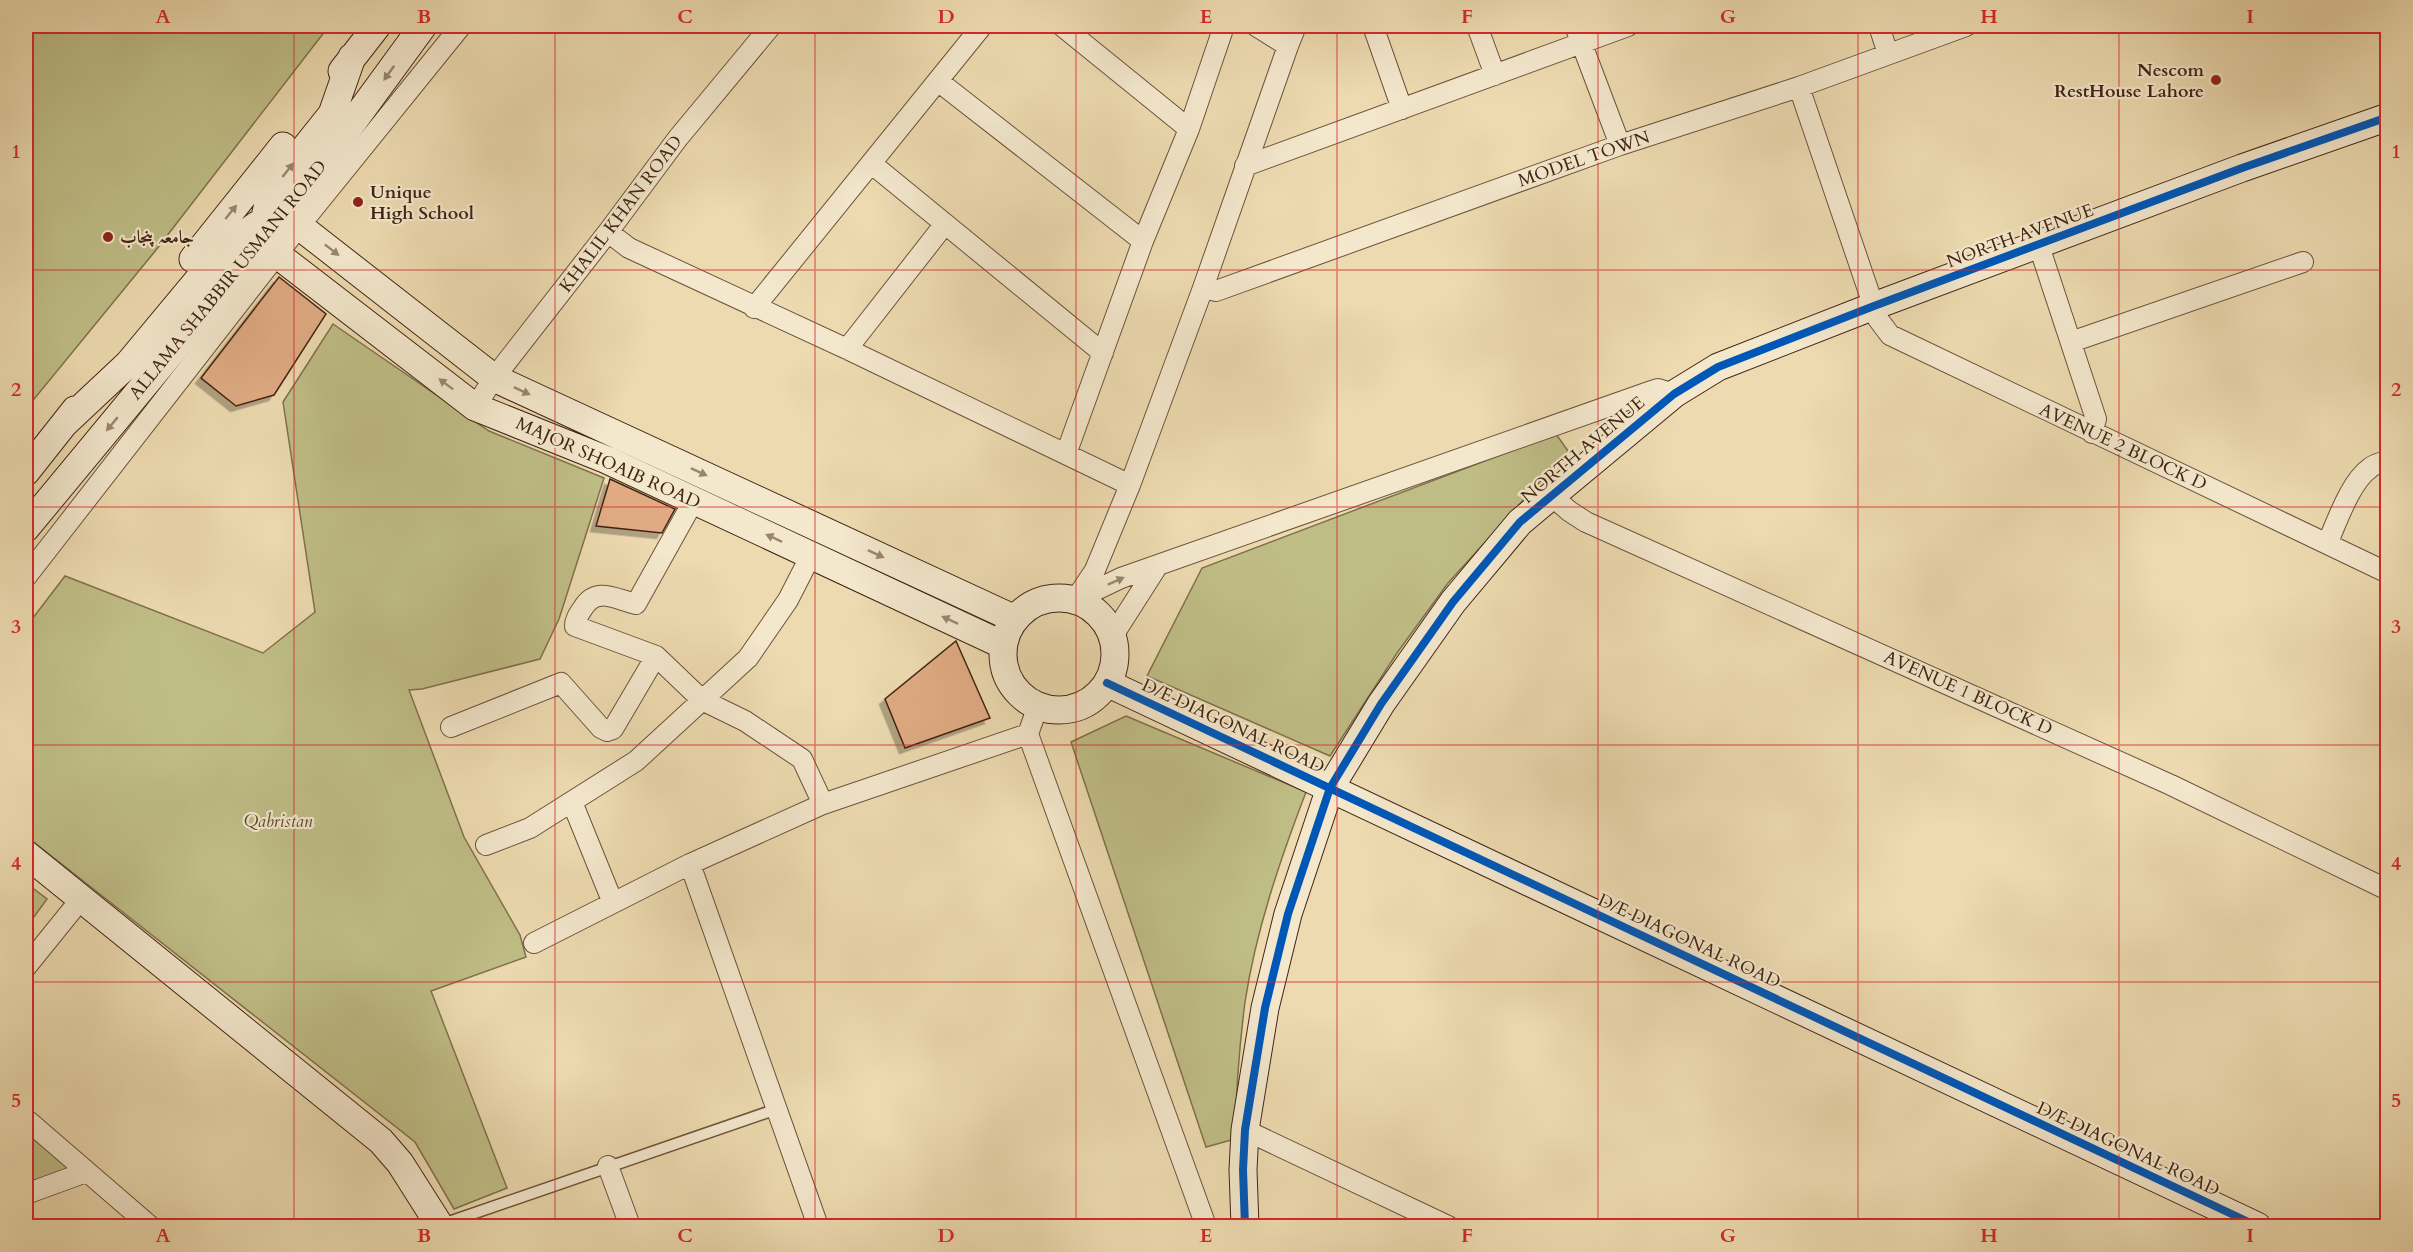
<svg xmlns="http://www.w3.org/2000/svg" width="2413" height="1252" font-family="Cardo,Amiri,serif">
	<defs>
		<filter id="shadow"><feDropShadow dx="-5.5" dy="5.5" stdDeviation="0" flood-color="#0004"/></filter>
	</defs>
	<rect width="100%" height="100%" fill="#eddab0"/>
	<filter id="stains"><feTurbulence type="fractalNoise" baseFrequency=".00333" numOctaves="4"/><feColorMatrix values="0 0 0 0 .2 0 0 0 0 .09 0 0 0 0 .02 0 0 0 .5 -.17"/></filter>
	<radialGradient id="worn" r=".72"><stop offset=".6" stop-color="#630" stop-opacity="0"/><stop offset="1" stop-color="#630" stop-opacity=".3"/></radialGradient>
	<path fill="#bfbd86" stroke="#80704c" stroke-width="1.5" d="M 26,26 L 329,26 L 156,250 L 26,409 Z
		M 333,324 L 489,431 L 604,478 L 559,619 L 540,659 L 422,689 L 409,690 L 464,837 L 520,935 L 526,957 L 431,991 L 507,1188 L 454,1209 L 415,1142 L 26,836 L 26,627 L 65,576 L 263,653 L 315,612 L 283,402 Z
		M 1556,434 L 1568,451 L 1448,583 L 1397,653 L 1330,756 L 1147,676 L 1202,568 Z
		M 1126,716 L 1306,792 C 1280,860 1256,930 1245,1002 C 1239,1048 1236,1093 1235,1139 L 1206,1147 L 1071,742 Z
		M 26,883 L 47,899 L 26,928 Z
		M 26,1119 L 86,1172 L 26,1194 Z"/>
	<path fill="#e0ab83" stroke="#422412" stroke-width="1.5" filter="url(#shadow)" d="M 279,277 L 326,314 L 274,395 L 236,406 L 201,378 Z
		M 610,479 L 675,509 L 662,533 L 596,526 Z
		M 956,641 L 990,718 L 905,748 L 885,699 Z"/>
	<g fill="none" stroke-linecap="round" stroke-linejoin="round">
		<g stroke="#6d523a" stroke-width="13">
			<path id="lane" d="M 440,1225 L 777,1109"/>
		</g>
		<g stroke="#6d523a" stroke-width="22">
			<path id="street" d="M 1062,26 L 1189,129
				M 1373,26 L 1402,109
				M 1477,26 L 1495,75
				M 1575,26 L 1620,145
				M 1879,26 L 1888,54
				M 1288,46 L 1296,26
				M 938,81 L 1143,241
				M 1799,87 L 1878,319 L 1890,335 L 2388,573
				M 872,164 L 1103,353
				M 1245,166 L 1628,26
				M 608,232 L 629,248 L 847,349 L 1130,485
				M 2039,246 L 2096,419 L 2092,433
				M 1203,288 L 1216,291 L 1620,145 L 1799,87 L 1966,26
				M 754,308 L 982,26
				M 2071,342 L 2303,262
				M 847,349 L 944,225
				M 475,407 L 494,378 L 608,232 L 678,138 L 771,26
				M 1066,454 L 1143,241 L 1189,129 L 1224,26
				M 1551,495 L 1569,511 L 1586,522 L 2171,785 L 2388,890
				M 694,500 L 636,604 C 615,599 596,586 583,608 C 579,614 575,619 575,626 L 656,656 L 702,700 L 745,721 L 802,759 L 823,804
				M 2327,544 C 2337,522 2350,482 2370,468 C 2374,464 2382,463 2388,460
				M 26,577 L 300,225 L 461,26
				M 1075,600 L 1121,578 L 1649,392 L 1658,389 L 1674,394
				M 1075,600 L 1095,570 L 1130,485 L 1203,288 L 1288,46 L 1256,26
				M 1112,637 L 1158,565
				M 451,727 L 561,683 L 601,728 L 607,731 L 613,729 L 656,656
				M 1028,734 L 1206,1226
				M 572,802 L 613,903
				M 486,845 L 530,828 L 636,761 L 748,658 L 788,600 L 811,555
				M 534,943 L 690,864
				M 26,967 L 81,899
				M 26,1119 L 150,1226
				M 1245,1130 L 1448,1226
				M 608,1166 L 630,1226
				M 26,1194 L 86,1172
				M 818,1226 L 690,864 L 823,804 L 1028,734 L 1038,706"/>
		</g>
		<g stroke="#422412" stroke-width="29">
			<path id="secondary" d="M 352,57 L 332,114 L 277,183 C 266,202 264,221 262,243 L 475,407 L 607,460 L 1003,645
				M 342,71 L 377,26
				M 193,259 L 283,146
				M 64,424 L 129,363 L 223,250 L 257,225 L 285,215 L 494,378 L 1015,619
				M 26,472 L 75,410
				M 26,528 L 285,215 L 423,26
				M1003 654a56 56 0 1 1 112 0a56 56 0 1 1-112 0Z
				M 1107,683 L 2257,1226
				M 26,854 L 381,1141 L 400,1163 L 440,1226
				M 1245,1226 L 1243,1170 L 1245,1130 L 1265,1008 L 1288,914 L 1330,788 L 1381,704 L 1453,602 L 1520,522 L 1674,394 L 1718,367 L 1874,306 L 2242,168 L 2388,117"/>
		</g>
		<use href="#lane" stroke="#f3e7cc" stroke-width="10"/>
		<use href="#street" stroke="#f3e7cc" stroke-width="20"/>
		<use href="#secondary" stroke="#f3e7cc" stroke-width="27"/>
		<g stroke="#f3e7cc" stroke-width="11">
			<path id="cycleway" d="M 1107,683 L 2257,1226
				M 1245,1226 L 1243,1170 L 1245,1130 L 1265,1008 L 1288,914 L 1330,788 L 1381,704 L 1453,602 L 1520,522 L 1674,394 L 1718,367 L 1874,306 L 2242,168 L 2388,117"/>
		</g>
		<use href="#cycleway" stroke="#0057b8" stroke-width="8"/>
	</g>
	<defs><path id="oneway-solid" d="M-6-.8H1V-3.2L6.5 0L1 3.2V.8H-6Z" transform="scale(1.5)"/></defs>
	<g fill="#9a866f">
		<use href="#oneway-solid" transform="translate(389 73) rotate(126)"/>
		<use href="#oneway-solid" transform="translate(288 170) rotate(-52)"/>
		<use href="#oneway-solid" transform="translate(231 212) rotate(-51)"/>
		<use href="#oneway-solid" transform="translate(332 250) rotate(38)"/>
		<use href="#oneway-solid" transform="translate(446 384) rotate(-143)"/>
		<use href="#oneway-solid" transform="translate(522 391) rotate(25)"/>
		<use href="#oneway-solid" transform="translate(112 424) rotate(130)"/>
		<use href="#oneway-solid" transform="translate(699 472) rotate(25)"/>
		<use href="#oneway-solid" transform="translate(774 538) rotate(-155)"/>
		<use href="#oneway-solid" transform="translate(876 554) rotate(25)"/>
		<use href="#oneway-solid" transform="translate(1116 581) rotate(-24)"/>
		<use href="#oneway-solid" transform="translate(950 620) rotate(-155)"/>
	</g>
	<path fill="none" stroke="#d62828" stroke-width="1.5" stroke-opacity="0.55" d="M 294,26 L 294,1226M 555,26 L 555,1226M 815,26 L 815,1226M 1076,26 L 1076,1226M 1337,26 L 1337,1226M 1598,26 L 1598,1226M 1858,26 L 1858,1226M 2119,26 L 2119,1226M 26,270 L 2388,270M 26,507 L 2388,507M 26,745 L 2388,745M 26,982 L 2388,982"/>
	<g fill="#8f2418" stroke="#f3e7cc" stroke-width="2">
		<circle cx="2216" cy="80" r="6"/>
		<circle cx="358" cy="202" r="6"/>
		<circle cx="108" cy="237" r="6"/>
	</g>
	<g text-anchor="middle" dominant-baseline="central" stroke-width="4.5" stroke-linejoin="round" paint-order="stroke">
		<g font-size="18" font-weight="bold" fill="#422412" stroke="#f3e7cc" text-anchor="start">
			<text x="2204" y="70" text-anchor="end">Nescom<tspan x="2204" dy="21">RestHouse Lahore</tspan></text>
			<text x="370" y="192">Unique<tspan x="370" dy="21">High School</tspan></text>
			<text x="120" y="237">جامعہ پنجاب</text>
		</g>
		<g font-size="18" fill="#422412" stroke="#f3e7cc">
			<text transform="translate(1584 159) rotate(-19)">MODEL TOWN</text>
			<text transform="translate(621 214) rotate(-53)">KHALIL KHAN ROAD</text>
			<text transform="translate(2020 236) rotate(-20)">NORTH AVENUE</text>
			<text transform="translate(228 280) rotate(-51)">ALLAMA SHABBIR USMANI ROAD</text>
			<text transform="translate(2123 447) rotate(25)">AVENUE 2 BLOCK D</text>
			<text transform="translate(1583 450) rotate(-40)">NORTH AVENUE</text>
			<text transform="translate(608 463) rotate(24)">MAJOR SHOAIB ROAD</text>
			<text transform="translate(1968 693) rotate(24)">AVENUE 1 BLOCK D</text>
			<text transform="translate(1233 726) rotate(25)">D/E DIAGONAL ROAD</text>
			<text transform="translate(1689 941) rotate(25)">D/E DIAGONAL ROAD</text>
			<text transform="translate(2128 1149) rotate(25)">D/E DIAGONAL ROAD</text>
		</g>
		<g font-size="18" font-style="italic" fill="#614a2f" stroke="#f3e7cc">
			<text x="278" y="821">Qabristan</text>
		</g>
	</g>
	<rect width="2413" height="1252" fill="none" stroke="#eddab0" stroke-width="66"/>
	<rect x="33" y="33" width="2347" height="1186" fill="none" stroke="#d62828" stroke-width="2"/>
	<g font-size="20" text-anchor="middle" font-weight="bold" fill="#d62828">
		<text x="163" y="23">A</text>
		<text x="424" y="23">B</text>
		<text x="685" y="23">C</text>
		<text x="946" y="23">D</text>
		<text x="1206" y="23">E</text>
		<text x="1467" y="23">F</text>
		<text x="1728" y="23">G</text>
		<text x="1989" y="23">H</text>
		<text x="2250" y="23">I</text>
		<text x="16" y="158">1</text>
		<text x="2396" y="158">1</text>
		<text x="16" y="396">2</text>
		<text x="2396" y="396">2</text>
		<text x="16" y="633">3</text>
		<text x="2396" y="633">3</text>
		<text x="16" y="870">4</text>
		<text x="2396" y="870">4</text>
		<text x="16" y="1107">5</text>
		<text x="2396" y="1107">5</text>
		<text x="163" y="1242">A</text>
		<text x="424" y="1242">B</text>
		<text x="685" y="1242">C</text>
		<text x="946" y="1242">D</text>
		<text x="1206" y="1242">E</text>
		<text x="1467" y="1242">F</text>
		<text x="1728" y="1242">G</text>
		<text x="1989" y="1242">H</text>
		<text x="2250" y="1242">I</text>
	</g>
	<rect width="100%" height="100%" filter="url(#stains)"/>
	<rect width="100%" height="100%" fill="url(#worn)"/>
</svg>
